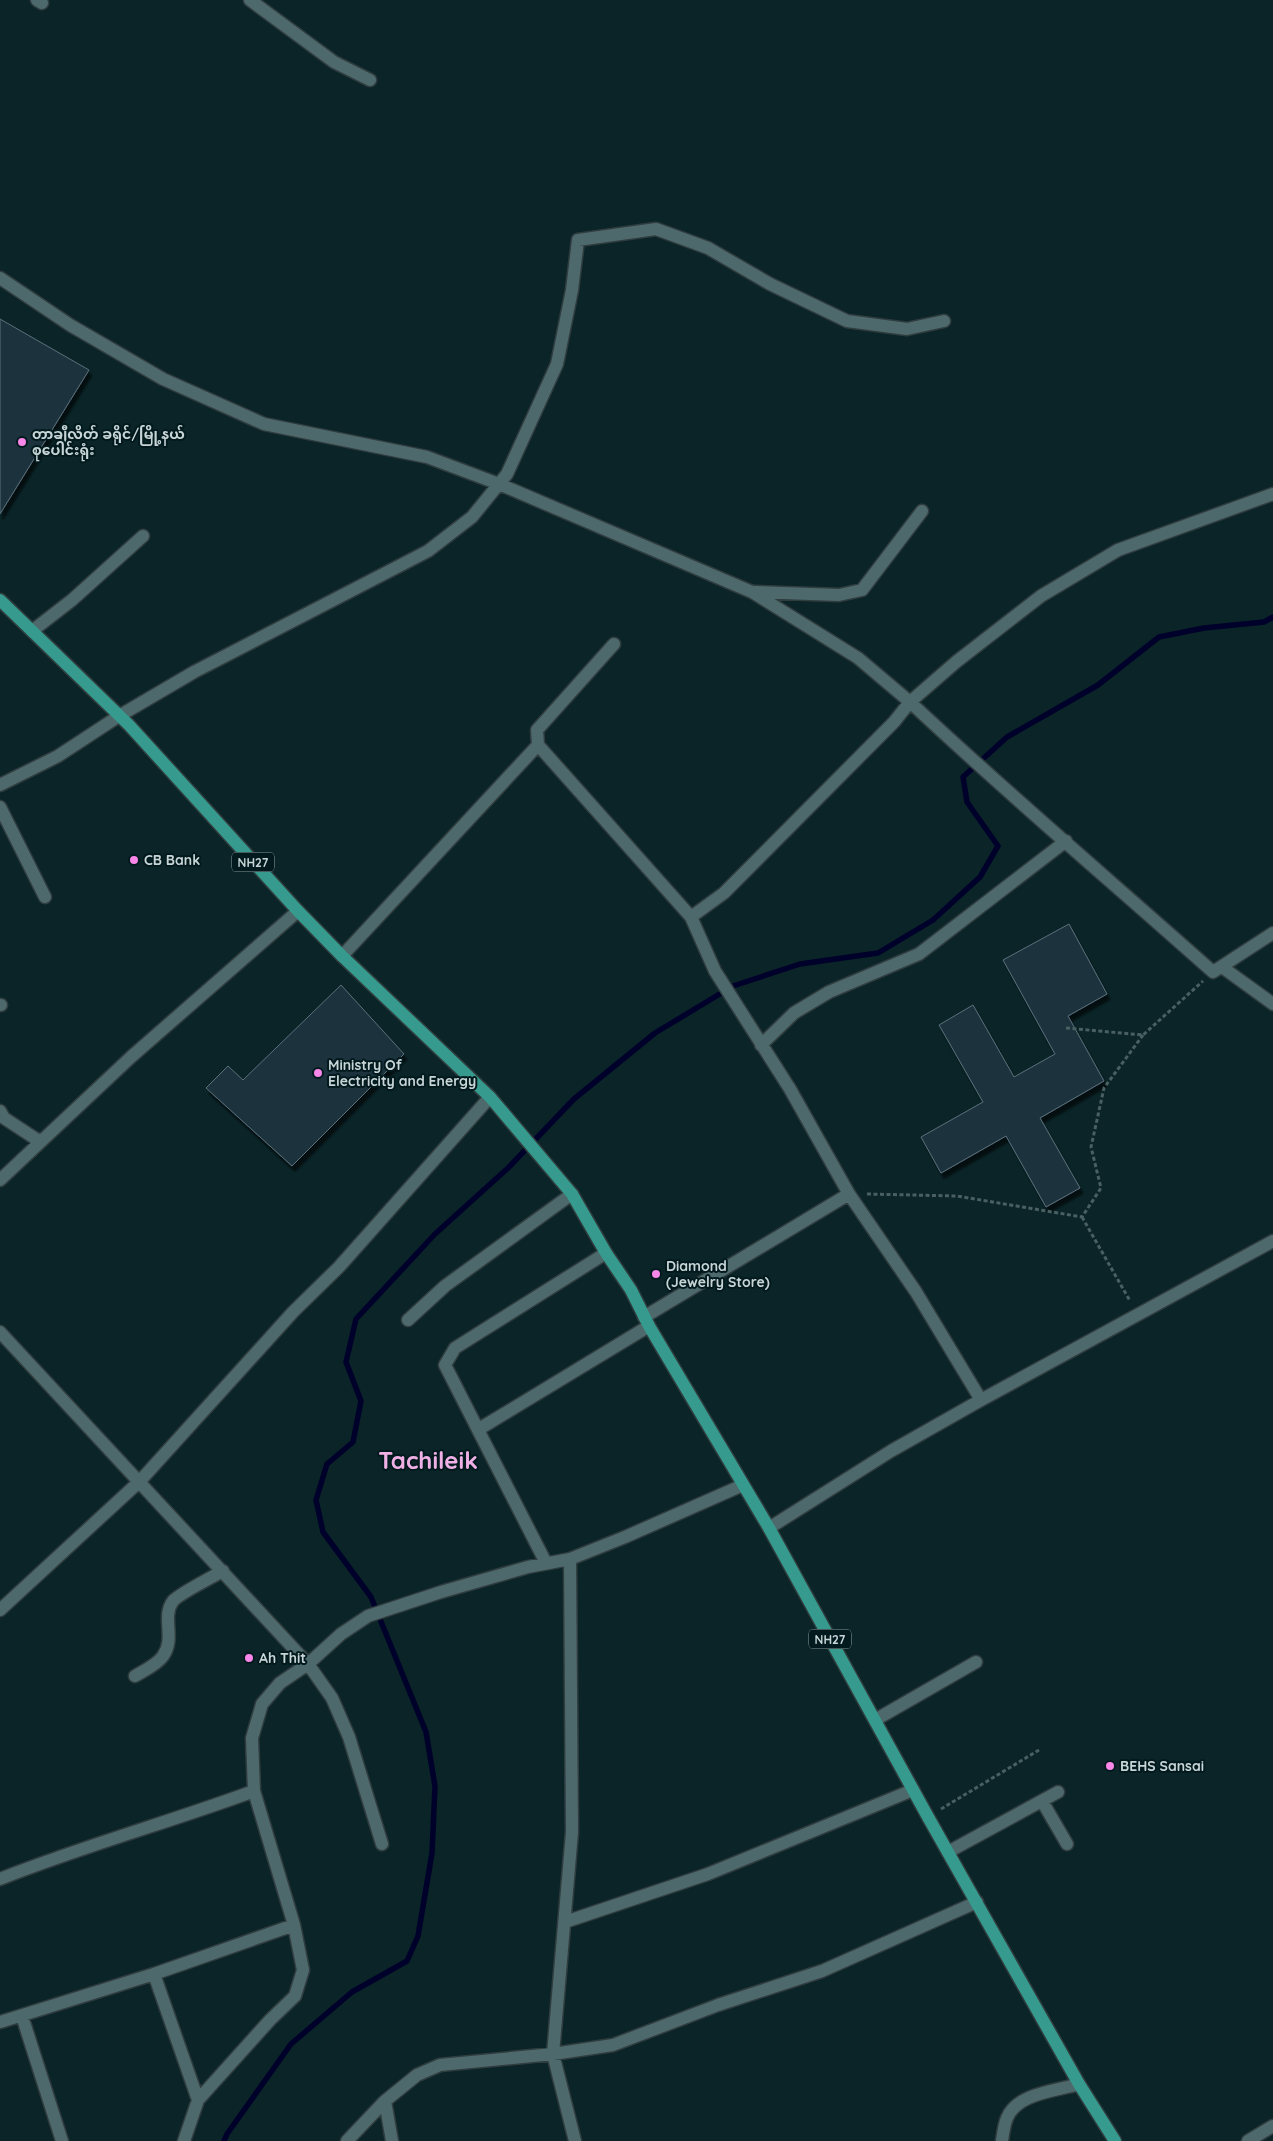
<svg xmlns="http://www.w3.org/2000/svg" width="1273" height="2141" font-family="Quicksand,'Noto Sans Myanmar',sans-serif">
	<defs>
		<filter id="shadow"><feDropShadow dx="3" dy="5.5" stdDeviation="1" flood-color="#0009"/></filter>
	</defs>
	<rect width="100%" height="100%" fill="#0a2427"/>
	<g fill="none" stroke-linecap="round" stroke-linejoin="round">
		<path stroke="#00012b" stroke-width="5.5" d="M 224,2141 L 227,2134 L 291,2044 L 352,1992 L 407,1961 L 418,1936 L 432,1853 L 435,1786 L 426,1732 L 371,1597 L 323,1532 L 316,1500 L 327,1464 L 353,1442 L 361,1401 L 346,1362 L 356,1319 L 435,1234 L 508,1168 L 574,1099 L 655,1033 L 733,986 L 800,964 L 878,953 L 933,920 L 980,877 L 998,846 L 967,802 L 963,777 L 1007,737 L 1098,685 L 1159,637 L 1204,628 L 1264,622 L 1273,617"/>
	</g>
	<path fill="#1e333d" stroke="#5a707c" filter="url(#shadow)" d="M 0,319 L 89,370 L 0,514 Z
		M 1069,924 L 1107,994 L 1068,1016 L 1104,1081 L 1040,1118 L 1080,1188 L 1046,1207 L 1006,1136 L 941,1173 L 921,1137 L 983,1102 L 939,1025 L 973,1005 L 1014,1077 L 1055,1054 L 1003,960 Z
		M 341,985 L 404,1054 L 292,1166 L 206,1088 L 228,1066 L 243,1080 Z"/>
	<g fill="none" stroke-linecap="round" stroke-linejoin="round">
		<g stroke="#303d3f" stroke-width="15">
			<path id="minor" d="M 37,0 L 42,3
				M 250,0 L 334,62 L 370,80
				M 0,278 L 70,325 L 163,379 L 264,424 L 427,457 L 499,484 L 752,592 L 858,658 L 910,702 L 956,662 L 1041,596 L 1118,550 L 1273,494
				M 754,592 L 839,595 L 862,590 L 922,511
				M 32,631 L 72,600 L 143,536
				M 614,644 L 537,730 L 538,745 L 691,917 L 715,971 L 790,1089 L 849,1194 L 916,1292 L 981,1400
				M 0,785 L 58,756 L 119,716 L 194,672 L 428,551 L 472,517 L 507,474 L 557,364 L 572,290 L 578,240 L 656,229 L 708,248 L 770,284 L 847,321 L 907,329 L 944,321
				M 0,807 L 45,897
				M 691,917 L 724,893 L 894,722 L 910,702 C 1009,795 1112,882 1213,972 L 1273,933
				M 342,956 L 538,745
				M 1222,967 L 1273,1004
				M 0,1005 L 1,1005
				M 761,1045 L 794,1013 L 829,992 L 919,954 L 1066,841
				M 0,1111 L 4,1118 L 39,1141
				M 0,1180 L 131,1057 L 298,911
				M 644,1317 L 849,1194
				M 408,1320 L 445,1286 L 572,1194
				M 0,1332 L 308,1664 L 332,1698 L 349,1737 L 382,1844
				M 479,1429 L 649,1326
				M 769,1528 L 891,1451 L 981,1400 L 1273,1241
				M 570,1559 L 572,1832 L 553,2054 L 575,2141
				M 546,1563 L 445,1365 L 455,1348 L 606,1253
				M 0,1610 L 140,1481 L 293,1312 L 339,1267 L 490,1097
				M 135,1676 C 143,1671 157,1665 163,1656 C 176,1638 161,1617 173,1601 C 179,1594 212,1577 223,1571
				M 875,1720 L 976,1662
				M 1042,1801 L 1067,1844
				M 948,1852 L 1058,1792
				M 0,1879 C 83,1846 170,1822 254,1791 L 252,1738 L 262,1704 L 280,1683 L 308,1664 L 341,1634 L 368,1616 L 441,1592 L 528,1567 L 570,1559 L 625,1537 L 743,1485
				M 565,1922 L 708,1874 L 913,1790
				M 154,1974 L 198,2100
				M 22,2016 L 62,2141
				M 0,2022 L 154,1974 L 294,1925
				M 385,2101 L 392,2141
				M 184,2141 L 198,2100 L 270,2020 L 295,1996 L 303,1970 L 294,1925 L 254,1791
				M 347,2141 L 385,2101 L 417,2075 L 440,2065 L 553,2054 L 613,2045 L 718,2005 L 822,1971 L 977,1902
				M 1002,2141 C 1003,2134 1004,2125 1007,2118 C 1017,2093 1056,2091 1079,2084
				M 1248,2141 L 1273,2126"/>
		</g>
		<g stroke="#303d3f" stroke-width="15">
			<path id="major" d="M 0,600 L 129,725 L 298,911 L 342,956 L 490,1097 L 572,1194 L 606,1253 L 631,1290 L 649,1326 L 769,1528 L 928,1817 L 1079,2084 L 1115,2141"/>
		</g>
		<path stroke="#495f62" stroke-width="3" stroke-dasharray="4 2.5" stroke-linecap="butt" d="M 1066,1028 L 1143,1035 L 1203,981
			M 867,1194 L 957,1196 L 1082,1217 L 1101,1188 L 1091,1147 L 1104,1088 L 1143,1035
			M 1082,1217 L 1130,1301
			M 941,1809 L 1039,1750"/>
		<use href="#minor" stroke="#4e696c" stroke-width="12"/>
		<use href="#major" stroke="#369b8e" stroke-width="12"/>
	</g>
	<g fill="#f987e9" stroke="#021a1d" stroke-width="2">
		<circle cx="22" cy="442" r="5"/>
		<circle cx="134" cy="860" r="5"/>
		<circle cx="318" cy="1073" r="5"/>
		<circle cx="656" cy="1274" r="5"/>
		<circle cx="249" cy="1658" r="5"/>
		<circle cx="1110" cy="1766" r="5"/>
	</g>
	<g text-anchor="middle" dominant-baseline="central" stroke-width="4" stroke-linejoin="round" paint-order="stroke">
		<g fill="#021a1d" stroke="#8c9d9f" stroke-width="1">
			<rect x="232" y="852.5" width="42" height="19" rx="4"/>
			<rect x="809" y="1629.5" width="42" height="19" rx="4"/>
		</g>
		<g font-size="12" font-weight="bold" fill="#c7d5d7">
			<text x="253" y="862">NH27</text>
			<text x="830" y="1639">NH27</text>
		</g>
		<g font-size="14" font-weight="bold" fill="#c7d5d7" stroke="#021a1d" text-anchor="start">
			<text x="32" y="434">တာချီလိတ် ခရိုင်/မြို့နယ်<tspan x="32" dy="16">စုပေါင်းရုံး</tspan></text>
			<text x="144" y="860">CB Bank</text>
			<text x="328" y="1065">Ministry Of<tspan x="328" dy="16">Electricity and Energy</tspan></text>
			<text x="666" y="1266">Diamond<tspan x="666" dy="16">(Jewelry Store)</tspan></text>
			<text x="259" y="1658">Ah Thit</text>
			<text x="1120" y="1766">BEHS Sansai</text>
		</g>
		<g font-size="24" font-weight="bold" fill="#efb0e5" stroke="#021a1d">
			<text x="428" y="1460">Tachileik</text>
		</g>
	</g>
</svg>
